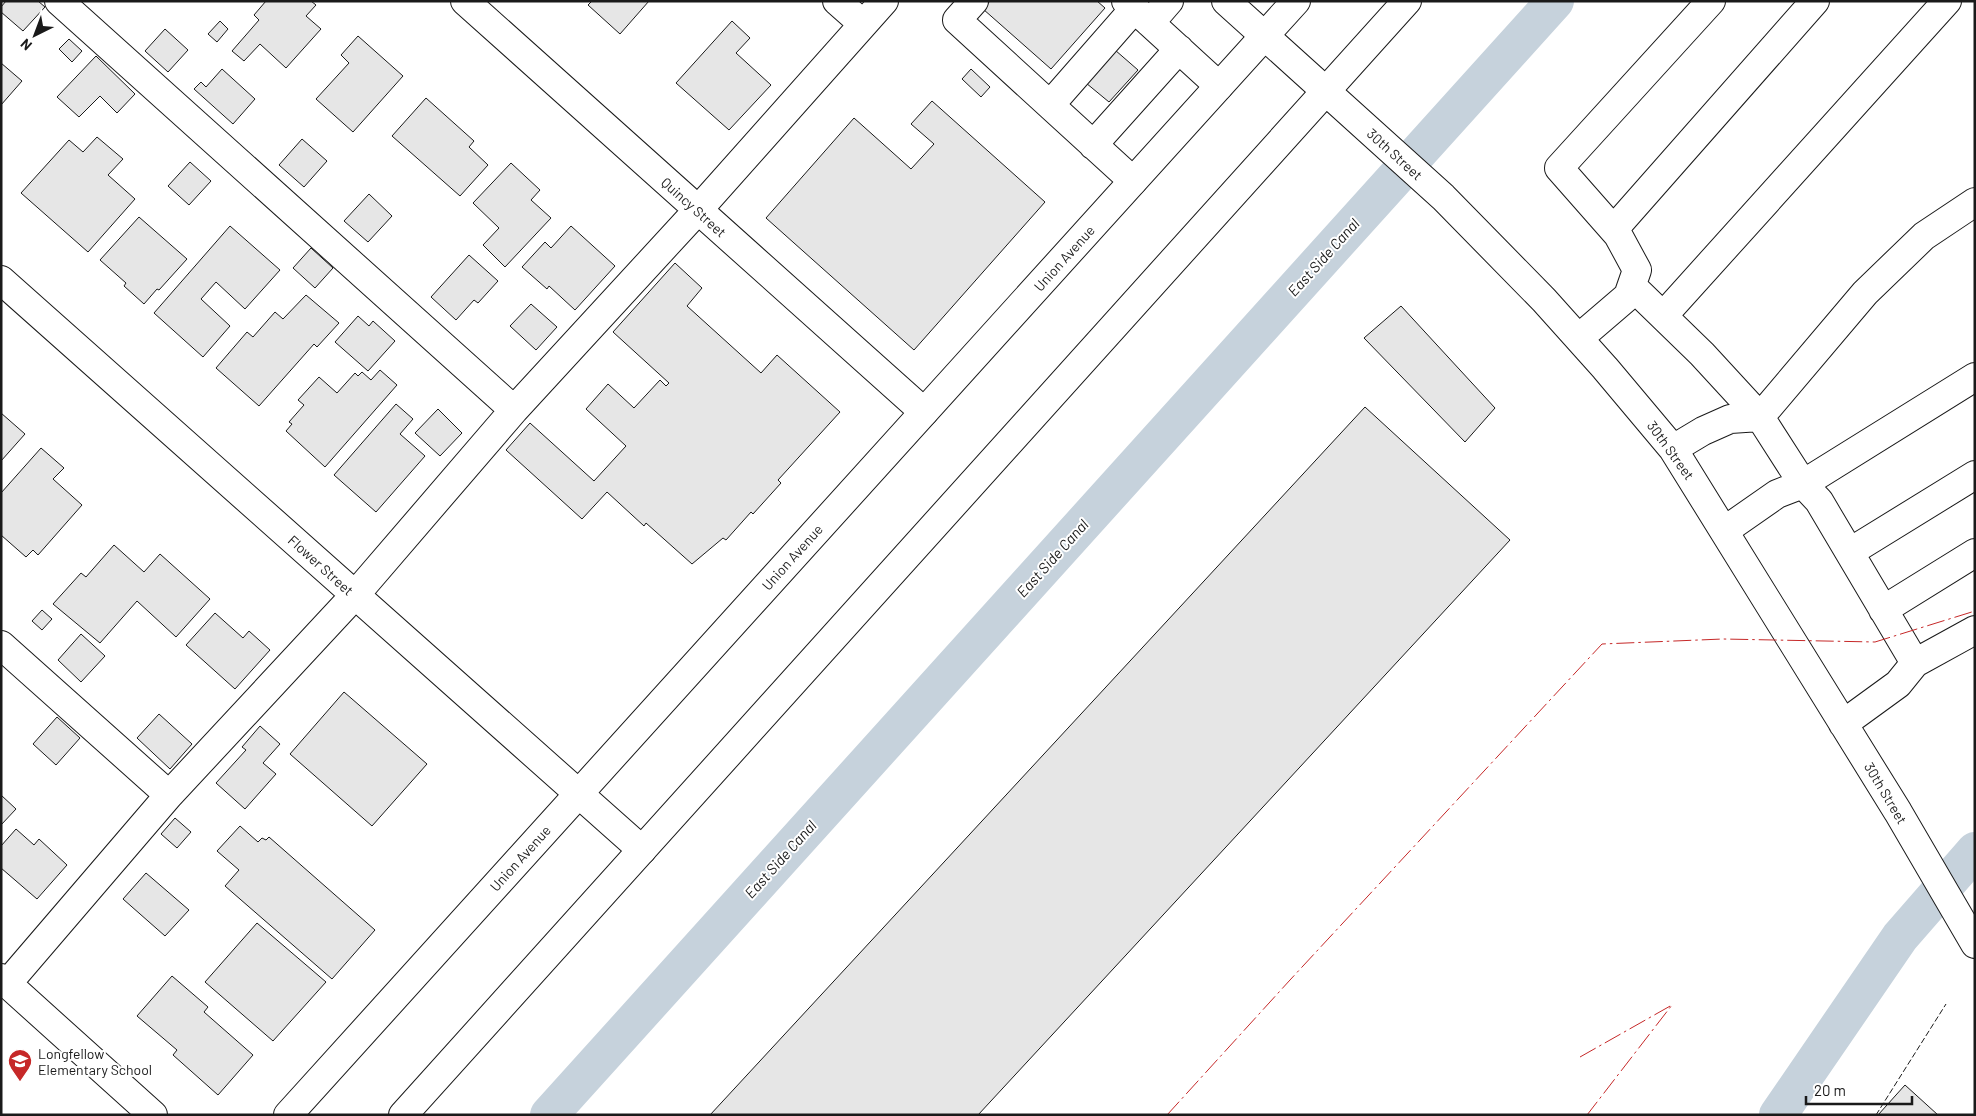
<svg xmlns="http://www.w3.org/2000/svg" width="1976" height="1116" font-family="Barlow,sans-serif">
	<rect width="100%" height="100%" fill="#fff"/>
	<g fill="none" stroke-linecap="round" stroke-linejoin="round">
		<path stroke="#c6d2dc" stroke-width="38" d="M 549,1115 L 1555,1
			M 1778,1115 L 1900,937 L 1975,851"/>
	</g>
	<path fill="#e6e6e6" stroke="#1a1a1a" d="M 6,1 L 38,1 L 45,7 L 23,31 L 1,12 L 1,7 Z
		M 266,1 L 311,1 L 316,5 L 306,16 L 321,29 L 286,68 L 260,44 L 244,61 L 232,51 L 259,20 L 254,15 Z
		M 592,1 L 649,1 L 620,34 L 588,5 Z
		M 990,1 L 1097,1 L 1105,8 L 1051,69 L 983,9 Z
		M 220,21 L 228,29 L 217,42 L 208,34 Z
		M 732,21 L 750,38 L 736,53 L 771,85 L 729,130 L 676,83 Z
		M 165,29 L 188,50 L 168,72 L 145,51 Z
		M 358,36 L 403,76 L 353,132 L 316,99 L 349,63 L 341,55 Z
		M 69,39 L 82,51 L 72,62 L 59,49 Z
		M 1115,50 L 1138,70 L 1109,102 L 1086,83 Z
		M 96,56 L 135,94 L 117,113 L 100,96 L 79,117 L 57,97 Z
		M 1,63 L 22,81 L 1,105 Z
		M 222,69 L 255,99 L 233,124 L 194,89 L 201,82 L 206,87 Z
		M 971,69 L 990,87 L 981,97 L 962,79 Z
		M 426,98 L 474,141 L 469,147 L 488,165 L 460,196 L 392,136 Z
		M 932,101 L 1045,202 L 914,350 L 766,218 L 854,118 L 911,169 L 934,144 L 911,124 Z
		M 97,137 L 123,159 L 108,175 L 135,199 L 88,252 L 21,193 L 69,140 L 83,152 Z
		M 302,139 L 327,161 L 304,187 L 279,165 Z
		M 190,162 L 211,181 L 189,205 L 168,186 Z
		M 511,163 L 540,190 L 531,200 L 551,218 L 505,267 L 483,245 L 499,228 L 473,203 Z
		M 369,194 L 392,216 L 368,242 L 344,221 Z
		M 139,217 L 187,259 L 159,290 L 157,289 L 144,304 L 124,286 L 126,283 L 100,260 Z
		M 230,226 L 280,270 L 245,309 L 216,282 L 201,299 L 230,326 L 203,357 L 154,313 Z
		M 571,226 L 615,266 L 575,310 L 549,286 L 547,289 L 522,267 L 545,242 L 551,248 Z
		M 311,248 L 333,268 L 315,288 L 293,268 Z
		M 469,255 L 498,281 L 478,303 L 474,300 L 456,320 L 431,297 Z
		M 675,263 L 702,288 L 687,306 L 761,373 L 777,355 L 840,412 L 778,480 L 781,483 L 753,514 L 751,512 L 726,540 L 723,538 L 692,564 L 646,523 L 644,526 L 607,492 L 582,519 L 506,450 L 530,423 L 594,481 L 626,446 L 586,409 L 608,384 L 634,408 L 660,380 L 666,386 L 669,383 L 613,332 Z
		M 306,295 L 339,323 L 317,347 L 314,344 L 259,406 L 216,368 L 247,332 L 253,337 L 275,312 L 283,319 Z
		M 531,304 L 557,327 L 536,350 L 510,326 Z
		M 1401,306 L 1495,408 L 1465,442 L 1364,338 Z
		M 358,316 L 369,326 L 373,321 L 395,341 L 368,371 L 335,342 Z
		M 380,370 L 397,385 L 325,467 L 286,431 L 292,424 L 289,422 L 304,405 L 298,400 L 319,377 L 337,393 L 355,373 L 358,376 L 362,372 L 371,380 Z
		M 396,404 L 413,419 L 400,434 L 425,456 L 376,512 L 334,475 Z
		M 1365,407 L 1510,540 L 978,1115 L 710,1115 Z
		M 438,409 L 462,433 L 440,456 L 415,433 Z
		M 1,413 L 25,434 L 1,461 Z
		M 41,448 L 64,468 L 53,479 L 82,505 L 38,555 L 33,550 L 26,557 L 1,535 L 1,493 Z
		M 114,545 L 144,572 L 160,554 L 210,599 L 176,637 L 137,601 L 100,643 L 53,604 L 81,573 L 86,577 Z
		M 42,610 L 52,619 L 42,630 L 32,621 Z
		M 215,613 L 243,638 L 249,631 L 270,650 L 235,689 L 186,645 Z
		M 81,634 L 105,656 L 81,682 L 58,660 Z
		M 344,692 L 427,764 L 372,826 L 290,754 Z
		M 159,714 L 192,744 L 170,769 L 137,738 Z
		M 57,717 L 80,738 L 56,765 L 33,744 Z
		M 260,726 L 280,744 L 263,763 L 276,774 L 245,809 L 216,783 L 246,750 L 242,747 Z
		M 1,795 L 16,809 L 1,825 Z
		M 175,818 L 191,832 L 177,848 L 161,834 Z
		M 240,826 L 258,842 L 262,838 L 266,840 L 269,837 L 375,930 L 332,979 L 225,886 L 239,870 L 217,851 Z
		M 16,829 L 34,845 L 39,839 L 67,865 L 37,899 L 1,868 L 1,846 Z
		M 146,873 L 189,910 L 165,936 L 123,899 Z
		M 257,923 L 326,982 L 273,1041 L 205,982 Z
		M 172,976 L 208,1007 L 204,1012 L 253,1055 L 218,1095 L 173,1055 L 177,1050 L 137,1016 Z
		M 1905,1085 L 1938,1115 L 1878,1115 Z"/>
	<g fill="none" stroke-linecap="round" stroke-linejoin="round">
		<g stroke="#1a1a1a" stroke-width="30">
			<path id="minor" d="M 59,1 L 514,410
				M 465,1 L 924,412
				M 837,1 L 863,24
				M 974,1 L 957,20 L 1133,181
				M 1126,1 L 1219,86
				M 1226,1 L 1443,197 L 1544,300 L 1605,368 L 1673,449 L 1898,812 L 1975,944
				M 1150,23 L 1169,1
				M 1050,105 L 1134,9
				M 1093,145 L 1179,49
				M 1614,229 L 1815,1
				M 1,280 L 642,850
				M 1632,286 L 1702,354 L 1760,417 L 1865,293 L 1924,236 L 1975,202
				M 1663,316 L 1947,1
				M 1579,338 L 1628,296 L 1637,270 L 1618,235 L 1559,168 L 1711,1
				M 1673,449 L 1703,431 L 1730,419 L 1760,417 L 1803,484 L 1975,377
				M 1724,531 L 1777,494 L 1803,484 L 1819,501 L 1915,663 L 1898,684 L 1843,724
				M 1850,552 L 1975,475
				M 1883,610 L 1975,553
				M 1,645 L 169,795
				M 1915,663 L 1975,630
				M 1,978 L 153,1115
				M 7,984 L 169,795 L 355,595 L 514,410 L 698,210 L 884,1"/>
		</g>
		<g stroke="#1a1a1a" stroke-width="30">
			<path id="major" d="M 288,1115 L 1296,1
				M 403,1115 L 1407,1"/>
		</g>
		<use href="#minor" stroke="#fff" stroke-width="28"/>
		<use href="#major" stroke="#fff" stroke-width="28"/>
		<path stroke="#1a1a1a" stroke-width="1" stroke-dasharray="6 2.5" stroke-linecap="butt" d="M 1876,1115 L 1946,1004"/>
		<path stroke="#c62828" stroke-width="1" stroke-dasharray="18 4 2.5 4" stroke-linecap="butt" d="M 1580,1057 L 1672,1005 L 1587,1115
			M 1167,1115 L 1290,980 L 1602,644 L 1723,639 L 1875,642 L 1975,611"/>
	</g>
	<defs>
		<g id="school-pin" transform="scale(1.25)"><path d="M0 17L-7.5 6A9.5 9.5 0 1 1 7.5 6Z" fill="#c62828" stroke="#fff"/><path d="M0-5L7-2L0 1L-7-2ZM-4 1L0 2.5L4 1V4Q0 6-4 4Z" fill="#fff"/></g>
	</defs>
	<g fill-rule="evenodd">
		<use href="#school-pin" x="20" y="1061"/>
	</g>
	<g text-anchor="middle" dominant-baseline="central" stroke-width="4" stroke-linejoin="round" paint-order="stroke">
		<g font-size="14" fill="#1a1a1a" stroke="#fff">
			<text transform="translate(1395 154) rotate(42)">30th Street</text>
			<text transform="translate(694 207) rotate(42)">Quincy Street</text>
			<text transform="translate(1064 258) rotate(-48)">Union Avenue</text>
			<text transform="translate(1671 450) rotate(54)">30th Street</text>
			<text transform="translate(792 557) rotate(-48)">Union Avenue</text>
			<text transform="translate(321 565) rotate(42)">Flower Street</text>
			<text transform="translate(1886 793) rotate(59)">30th Street</text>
			<text transform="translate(520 858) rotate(-48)">Union Avenue</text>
		</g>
		<g font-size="14" fill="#1a1a1a" stroke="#fff" text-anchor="start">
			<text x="38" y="1053">Longfellow<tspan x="38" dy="16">Elementary School</tspan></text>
		</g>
		<g font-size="15" font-style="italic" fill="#1a1a1a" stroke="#fff">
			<text transform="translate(1323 257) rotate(-48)">East Side Canal</text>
			<text transform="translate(1052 558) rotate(-48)">East Side Canal</text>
			<text transform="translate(780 859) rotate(-48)">East Side Canal</text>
		</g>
	</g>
	<rect width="1976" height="1116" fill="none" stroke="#1a1a1a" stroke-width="5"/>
	<g transform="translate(35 35) rotate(222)" stroke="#ffffff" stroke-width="4" paint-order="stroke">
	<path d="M0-4L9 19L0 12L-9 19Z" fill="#1a1a1a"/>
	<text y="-8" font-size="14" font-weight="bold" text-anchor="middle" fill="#1a1a1a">N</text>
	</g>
	<path d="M1806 1096v8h106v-8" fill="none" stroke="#1a1a1a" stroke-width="2.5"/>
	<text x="1814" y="1096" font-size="15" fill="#1a1a1a" stroke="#ffffff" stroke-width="4" paint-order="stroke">20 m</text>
</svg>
